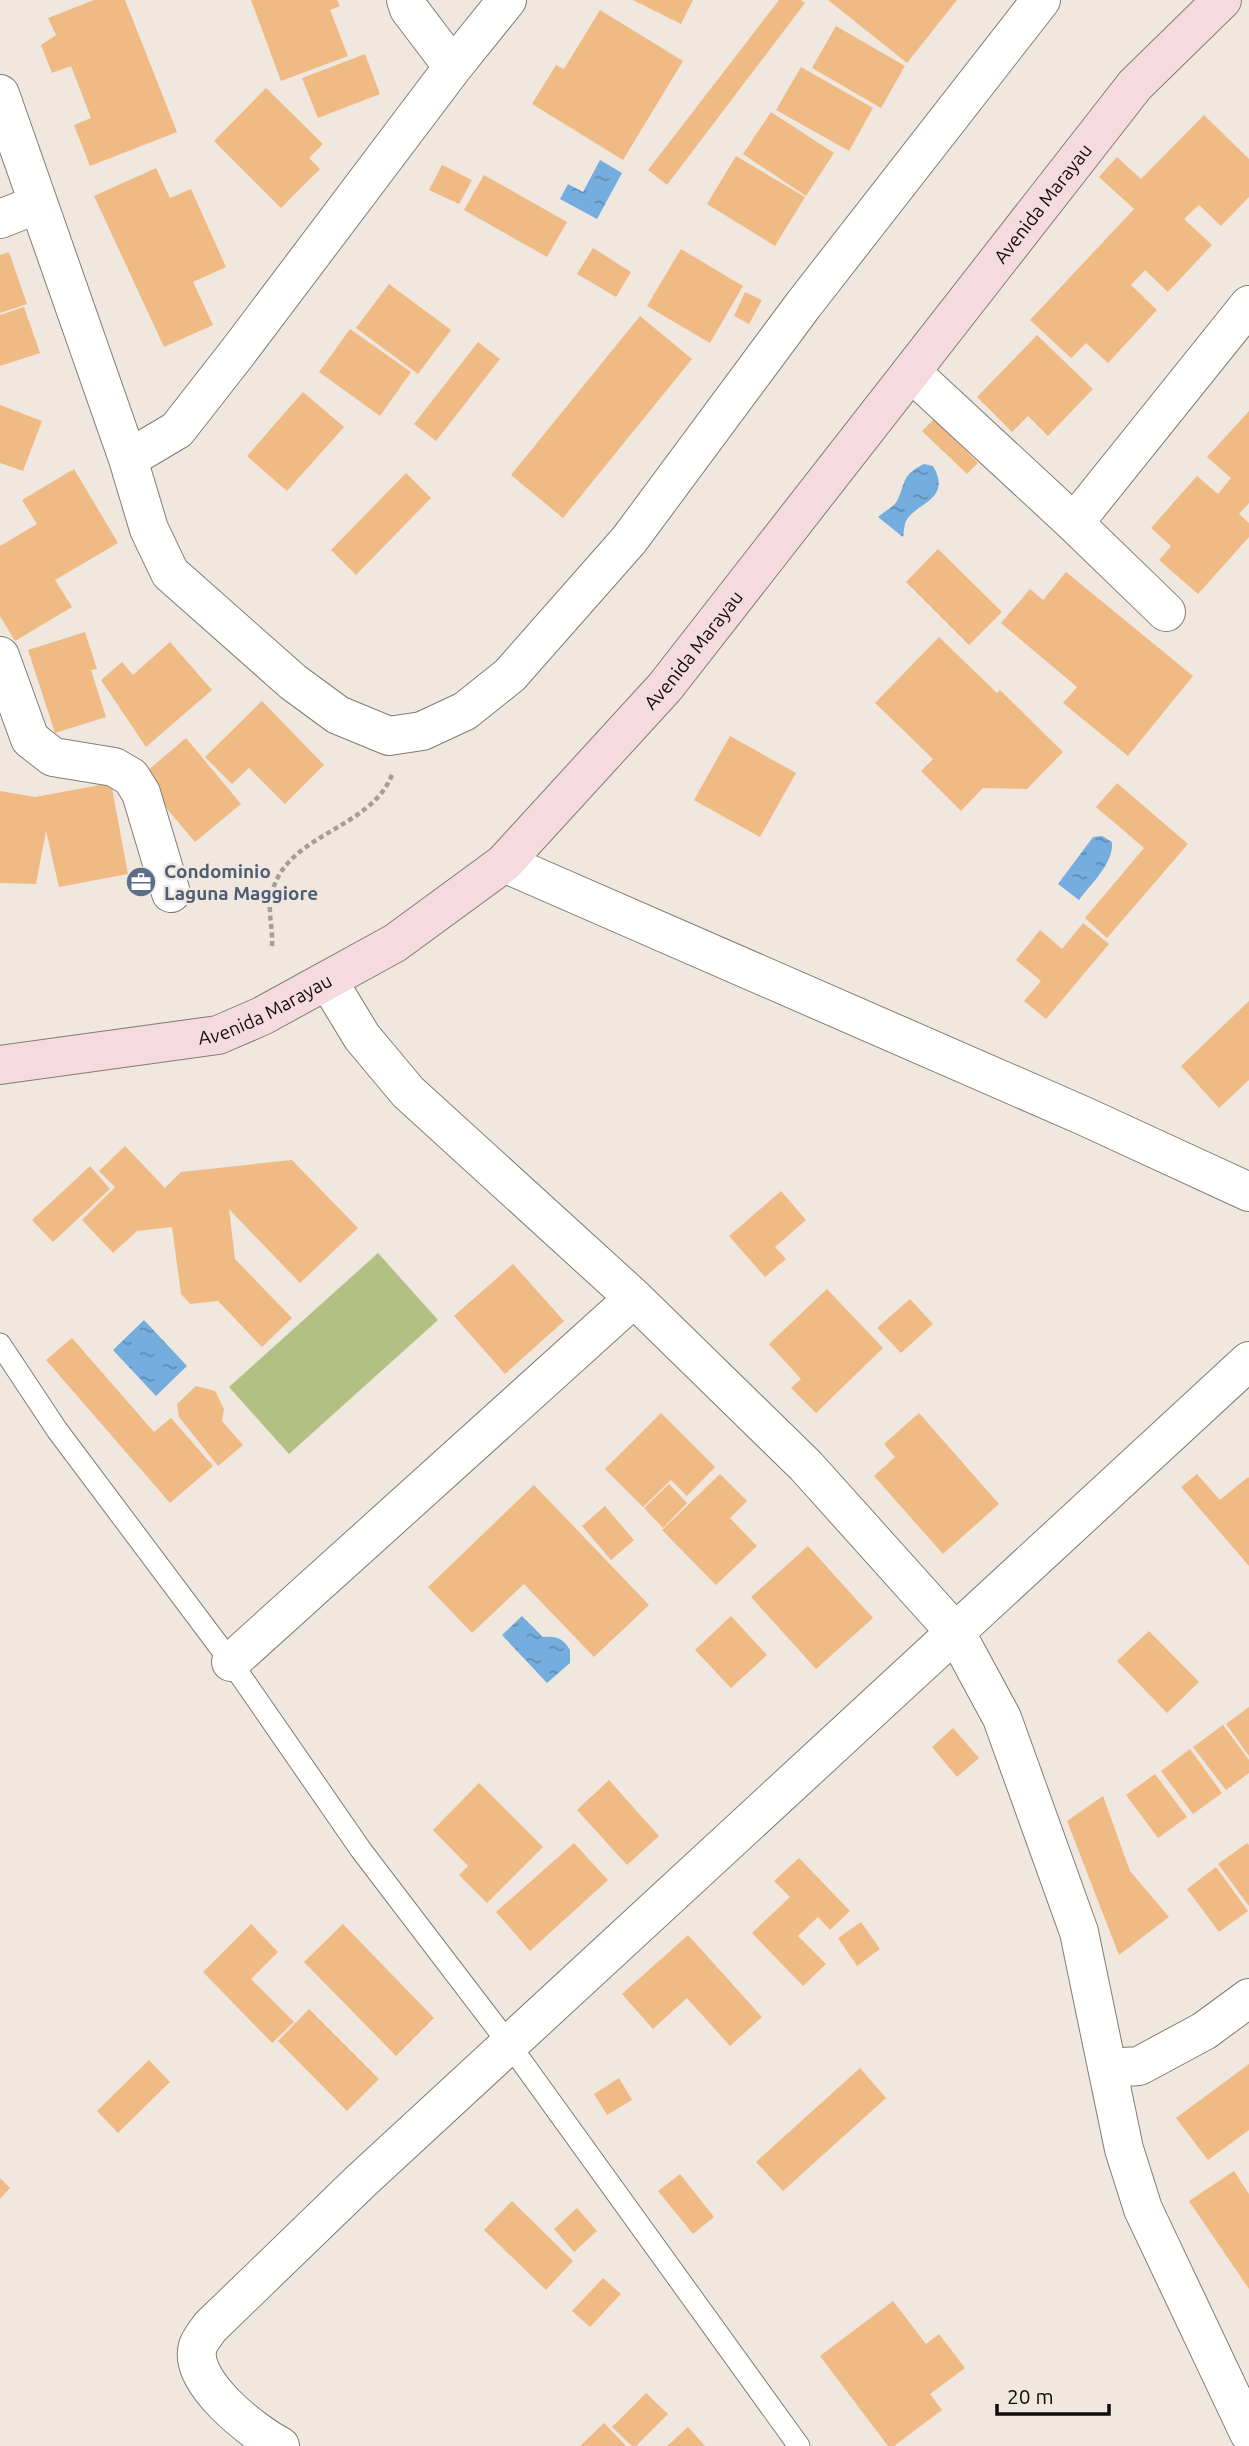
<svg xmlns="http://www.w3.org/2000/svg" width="1249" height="2446" font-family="Ubuntu,sans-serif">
	<defs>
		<pattern id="water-ripples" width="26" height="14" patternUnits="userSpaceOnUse" patternTransform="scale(1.75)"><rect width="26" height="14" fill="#75adde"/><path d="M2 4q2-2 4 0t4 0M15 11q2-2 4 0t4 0" fill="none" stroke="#5e8bb2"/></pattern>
	</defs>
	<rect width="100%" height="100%" fill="#f0e7de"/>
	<path fill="#b2c084" d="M 378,1253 L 438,1320 L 289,1454 L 229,1387 Z"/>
	<path fill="url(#water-ripples)" d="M 600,160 L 622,173 L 597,219 L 560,199 L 568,184 L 583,192 Z
		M 924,464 L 933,466 C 953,500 915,503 906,521 C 904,525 904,533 903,537 L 878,517 C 884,512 893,507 897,501 C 906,483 901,475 924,464 Z
		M 1102,836 L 1112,842 C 1114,863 1091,884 1079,900 L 1058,884 L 1093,837 Z
		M 144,1320 L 187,1366 L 156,1396 L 113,1350 Z
		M 522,1616 L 543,1637 C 556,1636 563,1638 570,1650 L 570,1663 L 547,1683 L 502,1635 Z"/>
	<path fill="#f0ba85" d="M 94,0 L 125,0 L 177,132 L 90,166 L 74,125 L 91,118 L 71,66 L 52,73 L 41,45 L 56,35 L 48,18 Z
		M 251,0 L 337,0 L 340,6 L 330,10 L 348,56 L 281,81 Z
		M 633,0 L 693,0 L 681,24 Z
		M 779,0 L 801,0 L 805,3 L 667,185 L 648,170 Z
		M 828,0 L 957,0 L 907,63 Z
		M 600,10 L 683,61 L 623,160 L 532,104 L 556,65 L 564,69 Z
		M 836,26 L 905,66 L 881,108 L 812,68 Z
		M 365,54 L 380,94 L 318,118 L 302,78 Z
		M 801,67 L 873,108 L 849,151 L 776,110 Z
		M 266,88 L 323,144 L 309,158 L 320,169 L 281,208 L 214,141 Z
		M 771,112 L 834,153 L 806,196 L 743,154 Z
		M 1204,115 L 1249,159 L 1249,197 L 1221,226 L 1199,205 L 1184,219 L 1212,245 L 1168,292 L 1145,270 L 1131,285 L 1157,310 L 1108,363 L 1086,343 L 1071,358 L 1030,320 L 1134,209 L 1099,177 L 1117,157 L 1141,179 Z
		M 736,156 L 805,197 L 775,246 L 707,204 Z
		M 442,165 L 472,180 L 459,204 L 429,190 Z
		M 156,168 L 170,198 L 191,189 L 226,267 L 193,282 L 213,325 L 164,347 L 94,196 Z
		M 484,175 L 567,222 L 547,257 L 464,210 Z
		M 593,248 L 631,272 L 616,297 L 577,274 Z
		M 681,249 L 743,286 L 710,343 L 647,306 Z
		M 9,252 L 27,304 L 0,313 L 0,255 Z
		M 389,284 L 451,330 L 418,374 L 356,328 Z
		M 745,292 L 762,300 L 749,324 L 734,316 Z
		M 24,307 L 40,353 L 0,366 L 0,315 Z
		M 640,316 L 692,359 L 563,518 L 511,475 Z
		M 350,329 L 411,372 L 380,416 L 319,372 Z
		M 1037,335 L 1093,389 L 1048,436 L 1028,416 L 1012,432 L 977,397 Z
		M 478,342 L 500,359 L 436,441 L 414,424 Z
		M 303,392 L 344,427 L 287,491 L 247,456 Z
		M 0,405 L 42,421 L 23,471 L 0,463 Z
		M 1249,411 L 1249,503 L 1239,514 L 1249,523 L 1249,537 L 1198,594 L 1159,560 L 1171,546 L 1151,528 L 1197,476 L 1218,494 L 1231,478 L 1207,457 Z
		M 934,419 L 978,463 L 967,474 L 922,431 Z
		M 74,469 L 118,543 L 55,580 L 72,607 L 15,641 L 0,616 L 0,546 L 37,524 L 22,500 Z
		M 406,473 L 431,498 L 356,575 L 331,550 Z
		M 938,549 L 1002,612 L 969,645 L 906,582 Z
		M 1066,572 L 1193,676 L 1128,756 L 1063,703 L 1077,687 L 1001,623 L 1030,589 L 1043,600 Z
		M 85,632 L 97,669 L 91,670 L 106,717 L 55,733 L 28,650 Z
		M 939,637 L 997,693 L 1000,690 L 1063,752 L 1027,789 L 983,788 L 961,811 L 921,771 L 933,759 L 875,703 Z
		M 170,642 L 212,690 L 146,747 L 101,680 L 122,662 L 133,675 Z
		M 262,701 L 324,765 L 285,804 L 249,768 L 232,784 L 205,757 Z
		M 730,736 L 796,773 L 760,837 L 694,800 Z
		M 186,738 L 241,804 L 195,842 L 140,777 Z
		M 111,783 L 128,874 L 59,887 L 46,831 L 36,884 L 0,883 L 0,791 L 35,797 Z
		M 1117,783 L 1188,844 L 1107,938 L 1085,918 L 1144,848 L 1096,807 Z
		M 1083,923 L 1109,944 L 1046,1019 L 1024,1001 L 1041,981 L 1016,960 L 1040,930 L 1062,949 Z
		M 1249,1001 L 1249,1080 L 1219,1108 L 1181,1066 Z
		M 125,1146 L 165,1188 L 181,1172 L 292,1160 L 358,1228 L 300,1283 L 229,1209 L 235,1259 L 292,1318 L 262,1347 L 218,1301 L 190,1304 L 181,1294 L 172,1227 L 137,1231 L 113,1253 L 82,1220 L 115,1187 L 99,1171 Z
		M 90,1166 L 110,1189 L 53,1242 L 32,1220 Z
		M 781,1191 L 806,1220 L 775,1247 L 786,1259 L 765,1277 L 729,1236 Z
		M 513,1264 L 564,1321 L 505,1374 L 454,1316 Z
		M 827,1289 L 883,1348 L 816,1413 L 791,1388 L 801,1379 L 769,1344 Z
		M 910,1299 L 933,1324 L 901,1353 L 877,1328 Z
		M 72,1338 L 154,1432 L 171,1418 L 213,1466 L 170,1503 L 46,1360 Z
		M 196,1386 L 215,1391 L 224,1409 L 222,1421 L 243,1445 L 218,1466 L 179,1417 L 177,1404 Z
		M 661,1413 L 715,1467 L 687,1496 L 671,1480 L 643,1507 L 605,1469 Z
		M 919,1413 L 999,1504 L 943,1554 L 874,1476 L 895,1457 L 884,1444 Z
		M 720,1474 L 747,1501 L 730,1518 L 757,1546 L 716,1585 L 662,1530 Z
		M 1197,1474 L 1220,1500 L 1248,1477 L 1249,1478 L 1249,1566 L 1181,1487 Z
		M 669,1484 L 687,1503 L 663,1528 L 644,1508 Z
		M 534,1485 L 649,1605 L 594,1657 L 524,1584 L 472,1633 L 428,1587 Z
		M 605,1506 L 634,1540 L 611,1560 L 582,1526 Z
		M 808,1546 L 873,1618 L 816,1669 L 751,1597 Z
		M 731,1616 L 767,1655 L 731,1688 L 695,1650 Z
		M 1149,1631 L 1199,1682 L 1167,1713 L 1117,1661 Z
		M 1249,1707 L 1249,1756 L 1226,1724 Z
		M 1223,1725 L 1249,1760 L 1249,1773 L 1226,1790 L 1193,1747 Z
		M 953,1728 L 979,1758 L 957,1777 L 932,1747 Z
		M 1190,1749 L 1222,1793 L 1193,1814 L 1161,1771 Z
		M 1155,1774 L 1187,1817 L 1158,1838 L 1126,1795 Z
		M 609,1780 L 659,1836 L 627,1865 L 577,1810 Z
		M 479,1783 L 543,1847 L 487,1903 L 459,1875 L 468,1866 L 433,1830 Z
		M 1103,1796 L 1130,1871 L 1169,1917 L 1119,1955 L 1067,1821 Z
		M 574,1843 L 608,1880 L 530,1951 L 496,1912 Z
		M 1247,1843 L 1249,1845 L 1249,1906 L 1218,1864 Z
		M 799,1858 L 850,1911 L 830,1930 L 818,1917 L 798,1936 L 826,1964 L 803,1986 L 752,1933 L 790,1897 L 774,1881 Z
		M 1216,1867 L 1248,1911 L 1219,1932 L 1187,1889 Z
		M 861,1922 L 880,1949 L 857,1966 L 838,1938 Z
		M 251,1924 L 278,1952 L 251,1979 L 294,2022 L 272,2043 L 203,1972 Z
		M 343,1924 L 434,2018 L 396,2056 L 304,1962 Z
		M 688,1935 L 762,2017 L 730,2046 L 687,1998 L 653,2029 L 622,1994 Z
		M 309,2009 L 379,2079 L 347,2111 L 278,2041 Z
		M 149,2060 L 170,2082 L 118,2133 L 97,2111 Z
		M 1249,2064 L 1249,2130 L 1208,2160 L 1176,2118 Z
		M 860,2068 L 886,2098 L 783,2191 L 756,2162 Z
		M 619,2078 L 632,2100 L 607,2115 L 594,2094 Z
		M 1234,2171 L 1249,2194 L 1249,2289 L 1189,2201 Z
		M 680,2174 L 714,2217 L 693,2234 L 658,2191 Z
		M 0,2178 L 10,2188 L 0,2199 Z
		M 512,2201 L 573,2261 L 546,2290 L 484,2230 Z
		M 577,2208 L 597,2231 L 574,2252 L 554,2229 Z
		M 603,2278 L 621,2294 L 590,2327 L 572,2311 Z
		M 893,2301 L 926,2344 L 939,2334 L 965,2368 L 930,2394 L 942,2410 L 894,2446 L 888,2446 L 820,2356 Z
		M 646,2393 L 668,2414 L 636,2446 L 632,2446 L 612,2427 Z
		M 604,2423 L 626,2446 L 580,2446 Z
		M 688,2427 L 705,2446 L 667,2446 Z"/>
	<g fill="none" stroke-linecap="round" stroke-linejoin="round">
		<g stroke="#847c74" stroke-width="23">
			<path id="lane" d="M 0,1344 L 57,1430 L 231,1662 L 361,1850 L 509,2044 L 799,2446"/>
		</g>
		<g stroke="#847c74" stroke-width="40">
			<path id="street" d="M 406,0 L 409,9 L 453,67
				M 0,94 L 128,459 L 149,529 L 170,573 L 293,682 L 338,715 L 389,736 L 422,731 L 465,711 L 510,675 L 629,540 L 804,304 L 1041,0
				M 0,219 L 38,204
				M 911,372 L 1074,523 L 1166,612
				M 128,459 L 177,430 L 238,352 L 453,67 L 507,0
				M 1074,523 L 1249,305
				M 0,656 L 30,739 L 53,757 L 114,767 L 131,777 L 141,793 L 171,893
				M 504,863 L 1084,1116 L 1249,1192
				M 328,981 L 362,1037 L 408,1092 L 634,1298 L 806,1466 L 956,1633 L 1002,1718 L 1079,1932 L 1124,2149 L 1143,2209 L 1249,2433
				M 231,1662 L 634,1298
				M 1108,2068 L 1139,2066 L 1204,2031 L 1249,1998
				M 280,2446 C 253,2432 187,2381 198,2346 C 200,2340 206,2333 210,2327 L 361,2181 L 1249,1361"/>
		</g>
		<g stroke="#847c74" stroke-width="40">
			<g id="secondary">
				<path id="s1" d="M 0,1065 L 218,1035 L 262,1016 L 395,943 L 504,863 L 665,687 L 1135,85 L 1222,0"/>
			</g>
		</g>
		<path stroke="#a59e97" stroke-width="4.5" stroke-dasharray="5 3.5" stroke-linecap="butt" d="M 272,946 C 273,931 269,917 270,903 C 278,832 372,833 393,772"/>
		<use href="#lane" stroke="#fff" stroke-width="21"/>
		<use href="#street" stroke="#fff" stroke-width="38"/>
		<use href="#secondary" stroke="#f5dadf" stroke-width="38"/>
	</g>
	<defs>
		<g id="office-disc" transform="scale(1.575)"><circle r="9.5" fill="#5c6f8a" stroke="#f0e7de"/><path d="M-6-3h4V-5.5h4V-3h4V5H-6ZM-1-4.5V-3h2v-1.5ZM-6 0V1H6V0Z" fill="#fff"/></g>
	</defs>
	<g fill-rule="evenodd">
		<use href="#office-disc" x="141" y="882"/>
	</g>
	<g text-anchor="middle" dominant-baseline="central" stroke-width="5" stroke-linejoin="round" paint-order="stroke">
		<g font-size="19" fill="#0f0c09" stroke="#f0e7de">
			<text stroke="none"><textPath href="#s1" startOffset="1407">Avenida Marayau</textPath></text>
			<text stroke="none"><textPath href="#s1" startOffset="840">Avenida Marayau</textPath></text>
			<text stroke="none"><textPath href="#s1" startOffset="273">Avenida Marayau</textPath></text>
		</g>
		<g font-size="19" font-weight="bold" fill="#4e5e75" stroke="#f0e7de" text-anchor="start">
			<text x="164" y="871">Condominio<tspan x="164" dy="22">Laguna Maggiore</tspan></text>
		</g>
	</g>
	<path d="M997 2404v10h112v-10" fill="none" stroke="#0f0c09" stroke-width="3.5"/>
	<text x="1007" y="2404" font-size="21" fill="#0f0c09" stroke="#f0e7de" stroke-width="5" paint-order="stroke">20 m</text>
</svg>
